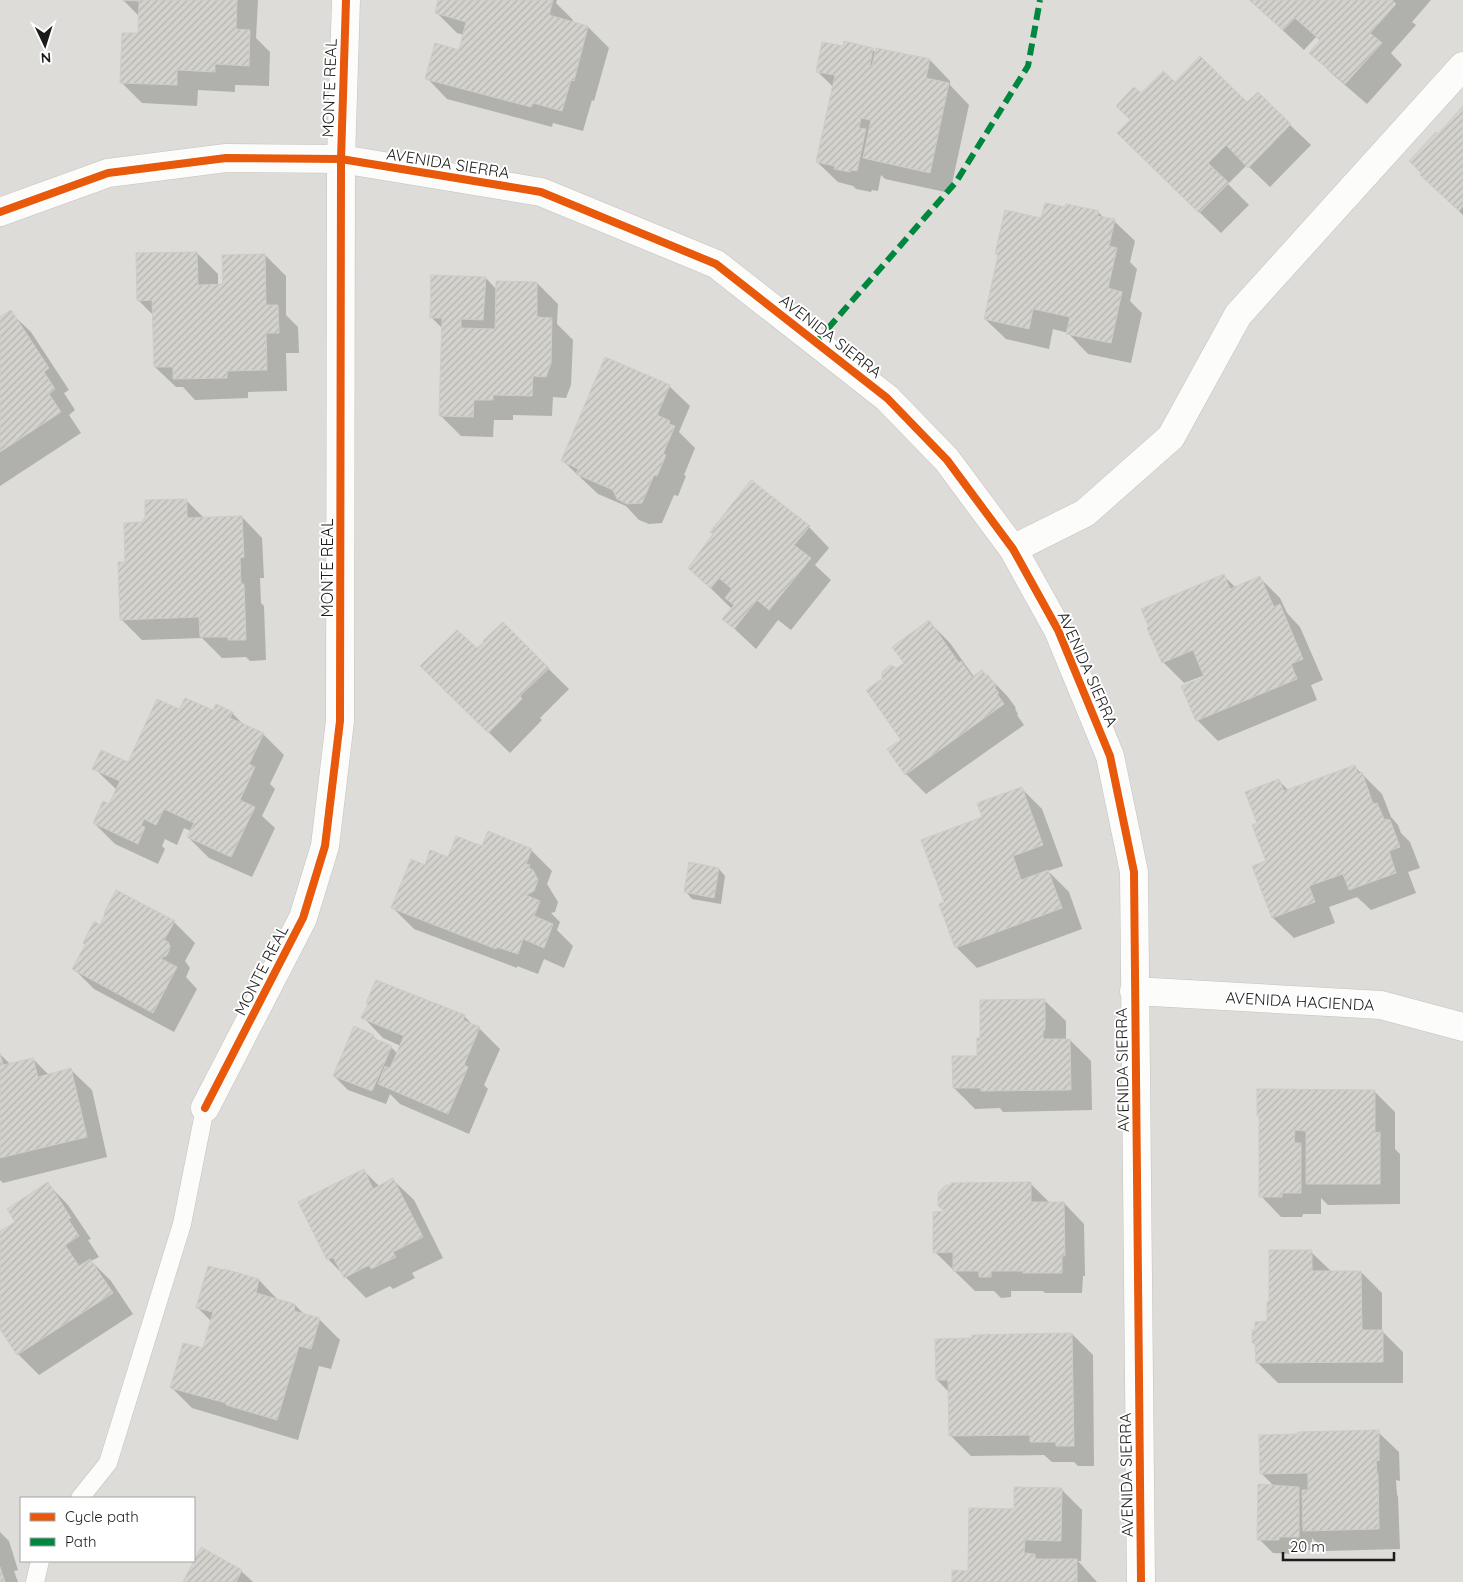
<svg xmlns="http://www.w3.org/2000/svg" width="1463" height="1582" font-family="Quicksand,sans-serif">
	<defs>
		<pattern id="building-hatch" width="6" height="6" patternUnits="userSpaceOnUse" patternTransform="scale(1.25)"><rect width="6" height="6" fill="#d3d2cc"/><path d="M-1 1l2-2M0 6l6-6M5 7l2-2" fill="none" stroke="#b5b4af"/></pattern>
	</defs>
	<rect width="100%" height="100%" fill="#eaeae4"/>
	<path fill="#dddcd9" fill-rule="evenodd" d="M 0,0 L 1463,0 L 1463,1582 L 0,1582 ZM 21,1498 L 194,1498 L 194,1561 L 21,1561 Z"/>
	<path fill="#0003" fill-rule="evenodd" d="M 123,0 L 258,0 L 256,38 L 270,52 L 269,86 L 235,85 L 235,92 L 198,90 L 197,106 L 142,103 L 121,82 L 139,35 L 140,17 Z
		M 439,0 L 557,0 L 556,3 L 573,20 L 573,23 L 588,27 L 609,48 L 594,101 L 592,100 L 583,131 L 553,123 L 552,127 L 447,99 L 427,78 L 460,51 L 464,35 L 457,33 L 436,12 Z
		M 1250,0 L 1431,0 L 1412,22 L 1416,25 L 1391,53 L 1402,65 L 1367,104 L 1331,73 L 1311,52 L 1321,41 L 1316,37 L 1304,50 Z
		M 844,47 L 872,49 L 876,53 L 930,60 L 950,81 L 950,85 L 969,105 L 950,193 L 885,179 L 881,175 L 878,191 L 872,190 L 871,192 L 856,189 L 853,186 L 838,182 L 817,162 L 833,87 L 817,71 Z
		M 1175,83 L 1290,125 L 1311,145 L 1270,187 L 1247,165 L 1228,184 L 1249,205 L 1221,233 L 1139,154 L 1131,120 L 1141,95 Z
		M 1463,108 L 1463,215 L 1421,175 L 1438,136 Z
		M 1066,209 L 1098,212 L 1105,219 L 1114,221 L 1135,241 L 1130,262 L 1137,269 L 1130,301 L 1142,313 L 1131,363 L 1088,354 L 1068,333 L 1053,329 L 1049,349 L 1006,339 L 985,319 L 999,256 L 996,254 L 1042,219 Z
		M 197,253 L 218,274 L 218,285 L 225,285 L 265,255 L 286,276 L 286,315 L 298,327 L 299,353 L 286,353 L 287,391 L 248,392 L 248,398 L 195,400 L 183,387 L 176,387 L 155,367 L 154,316 L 138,300 Z
		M 486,278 L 497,290 L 537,283 L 558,304 L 557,324 L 573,340 L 571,385 L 566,398 L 553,397 L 552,416 L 513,415 L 513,420 L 494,420 L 493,437 L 461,436 L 440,415 L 443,329 L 431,317 Z
		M 10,312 L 31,332 L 69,390 L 64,393 L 75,410 L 69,415 L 81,433 L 0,486 L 0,319 Z
		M 669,386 L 690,406 L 679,432 L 695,448 L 684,475 L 686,476 L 678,496 L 674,495 L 662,523 L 649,524 L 639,520 L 626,506 L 598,494 L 562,460 Z
		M 186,500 L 205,519 L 242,517 L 262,538 L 264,578 L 260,578 L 261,603 L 264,606 L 266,660 L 250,661 L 246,657 L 222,658 L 202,638 L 142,640 L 121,619 L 126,563 L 144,523 Z
		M 809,527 L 829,548 L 815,565 L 831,580 L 791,630 L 778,620 L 756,649 L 724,619 L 732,609 L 689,567 ZM 721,572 L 723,573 L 711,588 L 710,587 Z
		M 1224,576 L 1236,588 L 1260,578 L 1280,598 L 1287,613 L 1300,627 L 1323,680 L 1311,685 L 1317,700 L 1218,741 L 1197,720 L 1206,677 L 1205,675 L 1184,683 L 1163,662 Z
		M 929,622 L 950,643 L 974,677 L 988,676 L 1008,697 L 1016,708 L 1015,709 L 1018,714 L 1017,715 L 1024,725 L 926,794 L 906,774 L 897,669 L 905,664 Z
		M 503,624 L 569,689 L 540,718 L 542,720 L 510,753 L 442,687 Z
		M 180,711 L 232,713 L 245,726 L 263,734 L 284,755 L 270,784 L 275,789 L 262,816 L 275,828 L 252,877 L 209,858 L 188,837 L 191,831 L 184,828 L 177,845 L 165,839 L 162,846 L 165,849 L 158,864 L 115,844 L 94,823 L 110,805 L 117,790 L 94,768 L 129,763 Z
		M 1355,767 L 1382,794 L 1391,817 L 1398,825 L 1401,833 L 1410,842 L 1420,868 L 1408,872 L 1416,893 L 1371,910 L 1357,897 L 1329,907 L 1335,923 L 1294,938 L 1273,918 L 1268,862 L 1259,824 L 1279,781 L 1289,791 Z
		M 1021,788 L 1042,809 L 1063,866 L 1048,871 L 1069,892 L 1082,929 L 977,968 L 956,947 L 984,818 Z
		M 483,848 L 531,850 L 552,871 L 547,884 L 558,902 L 555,912 L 551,913 L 560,922 L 557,930 L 573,946 L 564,968 L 544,959 L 538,974 L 517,966 L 517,968 L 414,929 L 393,908 L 426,866 Z
		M 719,869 L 725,876 L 721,904 L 692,899 L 686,892 Z
		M 174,922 L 195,943 L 185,961 L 190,968 L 186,977 L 197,989 L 174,1032 L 94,989 L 74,969 L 100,926 Z
		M 1045,1001 L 1066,1021 L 1066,1040 L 1070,1040 L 1091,1061 L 1092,1110 L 1003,1112 L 1000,1108 L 975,1109 L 954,1088 L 978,1057 Z
		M 464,1016 L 474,1026 L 479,1028 L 500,1049 L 484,1085 L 488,1089 L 469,1134 L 400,1104 L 390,1094 L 386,1104 L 348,1090 L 334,1076 L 373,1036 L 379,1042 L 391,1047 L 398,1054 L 401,1046 L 383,1038 L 363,1017 Z
		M 0,1054 L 11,1065 L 33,1059 L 49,1075 L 71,1070 L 92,1090 L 107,1157 L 3,1183 L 0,1180 Z
		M 1374,1091 L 1395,1112 L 1395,1149 L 1400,1154 L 1400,1204 L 1328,1205 L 1321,1198 L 1321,1214 L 1303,1214 L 1302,1217 L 1281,1217 L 1261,1196 L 1261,1118 L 1259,1116 Z
		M 363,1170 L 380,1187 L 393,1180 L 414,1200 L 443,1258 L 412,1273 L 415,1278 L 393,1289 L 390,1286 L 366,1298 L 328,1259 L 300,1202 Z
		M 1030,1183 L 1050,1203 L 1064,1203 L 1084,1224 L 1085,1276 L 1083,1276 L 1082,1293 L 1045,1293 L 1043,1291 L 1011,1291 L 1011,1297 L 1001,1298 L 994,1291 L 975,1291 L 935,1252 L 947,1213 Z
		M 48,1184 L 68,1205 L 91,1239 L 88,1240 L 99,1257 L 91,1261 L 111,1281 L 133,1314 L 39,1375 L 18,1354 L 0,1327 L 0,1233 L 16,1222 Z
		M 1311,1252 L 1332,1272 L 1361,1272 L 1382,1293 L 1382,1331 L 1403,1352 L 1403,1383 L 1278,1383 L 1257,1362 L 1257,1346 L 1254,1343 L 1268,1323 Z
		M 259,1280 L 279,1301 L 295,1305 L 305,1315 L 319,1319 L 340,1340 L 331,1369 L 319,1366 L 298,1440 L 192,1408 L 171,1387 L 204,1350 L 212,1322 L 197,1307 Z
		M 1072,1334 L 1093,1355 L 1094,1466 L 1078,1466 L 1074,1462 L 1052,1462 L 1044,1455 L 971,1456 L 950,1435 L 949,1392 L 937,1380 Z
		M 1378,1432 L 1399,1452 L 1400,1481 L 1396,1480 L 1397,1495 L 1398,1496 L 1400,1549 L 1325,1551 L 1312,1538 L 1312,1550 L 1292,1550 L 1292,1554 L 1273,1553 L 1259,1539 L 1275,1487 L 1261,1473 L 1299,1435 Z
		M 1061,1489 L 1082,1510 L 1081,1561 L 1078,1561 L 1097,1582 L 953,1582 L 969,1572 L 1015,1510 Z
		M 0,1532 L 9,1541 L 18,1570 L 14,1571 L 18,1582 L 0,1582 Z
		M 241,1571 L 253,1582 L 184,1582 Z"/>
	<path fill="url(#building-hatch)" stroke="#ceccc5" d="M 122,0 L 237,0 L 236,29 L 250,30 L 249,66 L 215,64 L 215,72 L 177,70 L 177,85 L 120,83 L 122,33 L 138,33 L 139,1 Z
		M 438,0 L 553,0 L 549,15 L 588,26 L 574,81 L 571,80 L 562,111 L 533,103 L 531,107 L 425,79 L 435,43 L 459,50 L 466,22 L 435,13 Z
		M 1249,0 L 1392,0 L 1396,4 L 1370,33 L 1382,43 L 1345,84 L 1309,53 L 1320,40 L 1295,18 L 1283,30 Z
		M 844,41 L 873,48 L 870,65 L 872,66 L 876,48 L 930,59 L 926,78 L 949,83 L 930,173 L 863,158 L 871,120 L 861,118 L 859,128 L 866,129 L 857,171 L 851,170 L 850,172 L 834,169 L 835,166 L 816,162 L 835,75 L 816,72 L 822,42 L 843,46 Z
		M 1200,56 L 1247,102 L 1258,92 L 1291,124 L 1248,168 L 1226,145 L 1208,163 L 1229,183 L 1199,213 L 1117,133 L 1130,120 L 1116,106 L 1134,87 L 1141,93 L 1163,71 L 1175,82 Z
		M 1463,106 L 1463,206 L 1459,211 L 1420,175 L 1421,173 L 1409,161 L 1436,132 L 1438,134 Z
		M 1045,203 L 1065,207 L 1066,204 L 1099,211 L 1097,216 L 1115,219 L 1109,246 L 1117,248 L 1108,288 L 1122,292 L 1111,343 L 1066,334 L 1070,317 L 1033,309 L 1029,329 L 984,319 L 998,255 L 995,254 L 1005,210 L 1041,218 Z
		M 197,252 L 198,285 L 223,284 L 222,255 L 265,254 L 266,305 L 278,305 L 279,333 L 266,333 L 267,370 L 227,371 L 227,378 L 173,379 L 173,367 L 154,367 L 152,300 L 137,301 L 136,253 Z
		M 431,275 L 486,277 L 483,320 L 461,319 L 461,328 L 495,329 L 496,281 L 537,282 L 537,317 L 552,318 L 551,363 L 546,377 L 533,376 L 532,396 L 493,395 L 493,400 L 474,400 L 473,417 L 439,416 L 442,318 L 430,318 Z
		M 11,310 L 49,368 L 44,372 L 55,389 L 49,394 L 61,412 L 0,452 L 0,317 Z
		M 605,357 L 670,385 L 657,415 L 670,421 L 669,424 L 675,426 L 663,454 L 666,455 L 657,476 L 654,475 L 642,503 L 627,504 L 617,499 L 613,490 L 576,474 L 578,469 L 561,461 Z
		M 751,480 L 810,526 L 794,545 L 811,558 L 769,610 L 757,600 L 734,629 L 722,619 L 734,605 L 725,598 L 732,589 L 718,577 L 710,588 L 688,568 L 713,534 L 710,532 Z
		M 187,499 L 187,518 L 242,516 L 244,557 L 240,558 L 241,584 L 244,584 L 246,640 L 228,640 L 228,637 L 200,637 L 199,617 L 120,620 L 118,562 L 125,562 L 124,523 L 143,522 L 143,519 L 145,519 L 145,500 Z
		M 1224,574 L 1230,589 L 1260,576 L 1274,607 L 1280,604 L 1303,659 L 1291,664 L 1297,679 L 1196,721 L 1181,686 L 1204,677 L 1193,650 L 1162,663 L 1147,628 L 1149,627 L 1141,609 Z
		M 929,620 L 959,663 L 961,661 L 972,677 L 982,670 L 986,675 L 988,675 L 996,686 L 995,688 L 999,693 L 997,694 L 1004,704 L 905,775 L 887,749 L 901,740 L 866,690 L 882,679 L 882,672 L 890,665 L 897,668 L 904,663 L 892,647 Z
		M 503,622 L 549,668 L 520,696 L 522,699 L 488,733 L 420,666 L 457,630 L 477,648 L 484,642 L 483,641 Z
		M 185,698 L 213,710 L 216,704 L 233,712 L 230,718 L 264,733 L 249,764 L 255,767 L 240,800 L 255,807 L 231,857 L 187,837 L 194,823 L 164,809 L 156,825 L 144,819 L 141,826 L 145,827 L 138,844 L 93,823 L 103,801 L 109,804 L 120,781 L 92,769 L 101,750 L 128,762 L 157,699 L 179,709 Z
		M 1355,765 L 1358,774 L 1362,772 L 1373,804 L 1377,803 L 1384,819 L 1390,820 L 1400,847 L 1389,851 L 1396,873 L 1349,890 L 1343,874 L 1309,886 L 1315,902 L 1272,918 L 1252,866 L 1266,861 L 1252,825 L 1257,823 L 1245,792 L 1279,779 L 1284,791 Z
		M 1022,787 L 1043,845 L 1013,856 L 1021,880 L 1048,870 L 1062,908 L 955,948 L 939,904 L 944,902 L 921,840 L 982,817 L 977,803 Z
		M 488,831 L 532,849 L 526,864 L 530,865 L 529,868 L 533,870 L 538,880 L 534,891 L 526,895 L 540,901 L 534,916 L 553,924 L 544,948 L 523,939 L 518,954 L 497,947 L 496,949 L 391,908 L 411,859 L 425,865 L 430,850 L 448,857 L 456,836 L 482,846 Z
		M 689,862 L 719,868 L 714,898 L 684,892 Z
		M 116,890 L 175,921 L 164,940 L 168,942 L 170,946 L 169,951 L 166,956 L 160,958 L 177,967 L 153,1013 L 72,969 L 85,945 L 83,943 L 94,921 L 100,925 L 105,914 L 104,913 Z
		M 376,980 L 465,1015 L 463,1020 L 480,1027 L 464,1065 L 468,1067 L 448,1114 L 378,1084 L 385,1066 L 390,1068 L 404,1036 L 361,1018 L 368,1004 L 366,1003 Z
		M 1045,999 L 1045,1030 L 1043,1030 L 1043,1039 L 1070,1039 L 1071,1090 L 981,1091 L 981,1088 L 953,1088 L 952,1056 L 977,1056 L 977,1038 L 980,1038 L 980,1000 Z
		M 354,1026 L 374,1035 L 373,1038 L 392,1046 L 372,1091 L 333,1076 Z
		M 0,1053 L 3,1065 L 33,1058 L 38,1077 L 71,1068 L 87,1137 L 0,1158 Z
		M 1257,1089 L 1375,1090 L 1375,1133 L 1380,1132 L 1380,1184 L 1306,1184 L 1306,1131 L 1295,1130 L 1294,1143 L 1301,1143 L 1301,1193 L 1282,1193 L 1282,1197 L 1259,1197 L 1259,1116 L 1257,1116 Z
		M 364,1169 L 373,1189 L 393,1178 L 423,1237 L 393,1252 L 396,1257 L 371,1269 L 369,1265 L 344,1278 L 333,1257 L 327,1260 L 298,1202 Z
		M 48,1182 L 71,1218 L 68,1219 L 79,1236 L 65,1245 L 79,1266 L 90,1259 L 113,1293 L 17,1355 L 0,1329 L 0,1231 L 15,1222 L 7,1209 Z
		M 1031,1182 L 1031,1202 L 1064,1202 L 1065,1256 L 1062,1256 L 1062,1273 L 1023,1273 L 1023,1271 L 991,1271 L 991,1277 L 979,1277 L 979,1271 L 953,1271 L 953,1252 L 933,1253 L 933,1212 L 945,1211 L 938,1206 L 938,1193 L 946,1185 L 951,1185 L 951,1183 Z
		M 1269,1250 L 1312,1250 L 1312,1271 L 1361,1271 L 1362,1330 L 1383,1330 L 1383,1362 L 1256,1363 L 1255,1343 L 1252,1343 L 1252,1330 L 1255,1330 L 1255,1322 L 1267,1321 L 1267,1302 L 1269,1302 Z
		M 208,1266 L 224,1270 L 224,1269 L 259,1279 L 256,1293 L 295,1304 L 294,1311 L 320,1318 L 311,1349 L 299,1346 L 277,1420 L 226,1405 L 226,1403 L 170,1388 L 183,1343 L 203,1348 L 213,1312 L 196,1308 Z
		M 1072,1333 L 1074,1446 L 1056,1446 L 1056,1442 L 1030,1442 L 1030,1435 L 949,1436 L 948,1380 L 936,1380 L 935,1339 L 972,1338 L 972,1335 Z
		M 1379,1430 L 1379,1461 L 1376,1460 L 1377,1474 L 1378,1474 L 1379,1529 L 1303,1531 L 1302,1490 L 1308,1490 L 1308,1473 L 1260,1474 L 1259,1435 L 1298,1434 L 1298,1432 Z
		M 1258,1484 L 1299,1487 L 1299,1537 L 1279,1537 L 1279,1540 L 1257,1540 Z
		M 1014,1487 L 1062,1488 L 1061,1541 L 1025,1540 L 1024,1553 L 1035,1554 L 1035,1559 L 1077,1559 L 1077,1582 L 952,1582 L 952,1570 L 968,1571 L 969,1508 L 1014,1509 Z
		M 201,1547 L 242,1570 L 236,1582 L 183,1582 Z
		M 0,1567 L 5,1582 L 0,1582 Z"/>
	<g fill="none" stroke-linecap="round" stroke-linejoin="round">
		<g stroke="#c2c2c0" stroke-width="19">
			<path id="lane" d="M 80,1498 L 108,1463 L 182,1224 L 205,1108
				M 35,1582 L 40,1561"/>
		</g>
		<g stroke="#c2c2c0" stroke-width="29">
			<path id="street" d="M 0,212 L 108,173 L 226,158 L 341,159 L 541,192 L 716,264 L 887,398 L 947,460 L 1013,549 L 1058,630 L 1110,756 L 1134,872 L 1141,1582
				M 1013,549 L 1085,513 L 1171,437 L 1238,315 L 1463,66
				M 1134,991 L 1381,1005 L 1463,1027
				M 205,1108 L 303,918 L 325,846 L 340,721 L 341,159 L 346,0"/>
		</g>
		<use href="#lane" stroke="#fcfcfb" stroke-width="18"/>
		<use href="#street" stroke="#fcfcfb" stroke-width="28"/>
		<path stroke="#00873e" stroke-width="6" stroke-dasharray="12 6" stroke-linecap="butt" d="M 816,342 L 956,182 L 1028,66 L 1040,0"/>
		<g stroke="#fff" stroke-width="11">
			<path id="cycleway" d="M 0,212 L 108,173 L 226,158 L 341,159 L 541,192 L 716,264 L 887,398 L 947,460 L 1013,549 L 1058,630 L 1110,756 L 1134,872 L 1141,1582
				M 205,1108 L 303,918 L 325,846 L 340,721 L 341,159 L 346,0"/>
		</g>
		<use href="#cycleway" stroke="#e8590c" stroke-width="8"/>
	</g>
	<g text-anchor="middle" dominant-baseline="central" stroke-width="4" stroke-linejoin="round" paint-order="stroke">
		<g font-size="16" fill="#1b1b1b" stroke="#fff">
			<text transform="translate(329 88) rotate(-88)">MONTE REAL</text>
			<text transform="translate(448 163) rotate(9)">AVENIDA SIERRA</text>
			<text transform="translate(831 336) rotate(38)">AVENIDA SIERRA</text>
			<text transform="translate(327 568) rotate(-90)">MONTE REAL</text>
			<text transform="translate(1088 669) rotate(66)">AVENIDA SIERRA</text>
			<text transform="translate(261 970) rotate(-63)">MONTE REAL</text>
			<text transform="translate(1300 1001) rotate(3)">AVENIDA HACIENDA</text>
			<text transform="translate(1122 1070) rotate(-91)">AVENIDA SIERRA</text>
			<text transform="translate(1126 1475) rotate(-91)">AVENIDA SIERRA</text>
		</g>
	</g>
	<rect x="20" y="1497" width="175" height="65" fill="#ffffff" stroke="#a4a4a4"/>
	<rect x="30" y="1513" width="25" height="8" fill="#e8590c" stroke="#a4a4a4"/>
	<text x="65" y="1522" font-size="15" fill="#1b1b1b">Cycle path</text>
	<rect x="30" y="1538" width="25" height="8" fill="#00873e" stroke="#a4a4a4"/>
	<text x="65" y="1547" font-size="15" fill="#1b1b1b">Path</text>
	<g transform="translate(45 45) rotate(176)" stroke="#ffffff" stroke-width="4" paint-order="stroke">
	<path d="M0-4L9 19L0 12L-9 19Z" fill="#1b1b1b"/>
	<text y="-8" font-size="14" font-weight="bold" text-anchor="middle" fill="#1b1b1b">N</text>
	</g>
	<path d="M1283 1552v8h111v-8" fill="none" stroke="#1b1b1b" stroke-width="2.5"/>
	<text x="1290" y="1552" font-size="15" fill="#1b1b1b" stroke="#ffffff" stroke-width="4" paint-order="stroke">20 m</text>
</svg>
